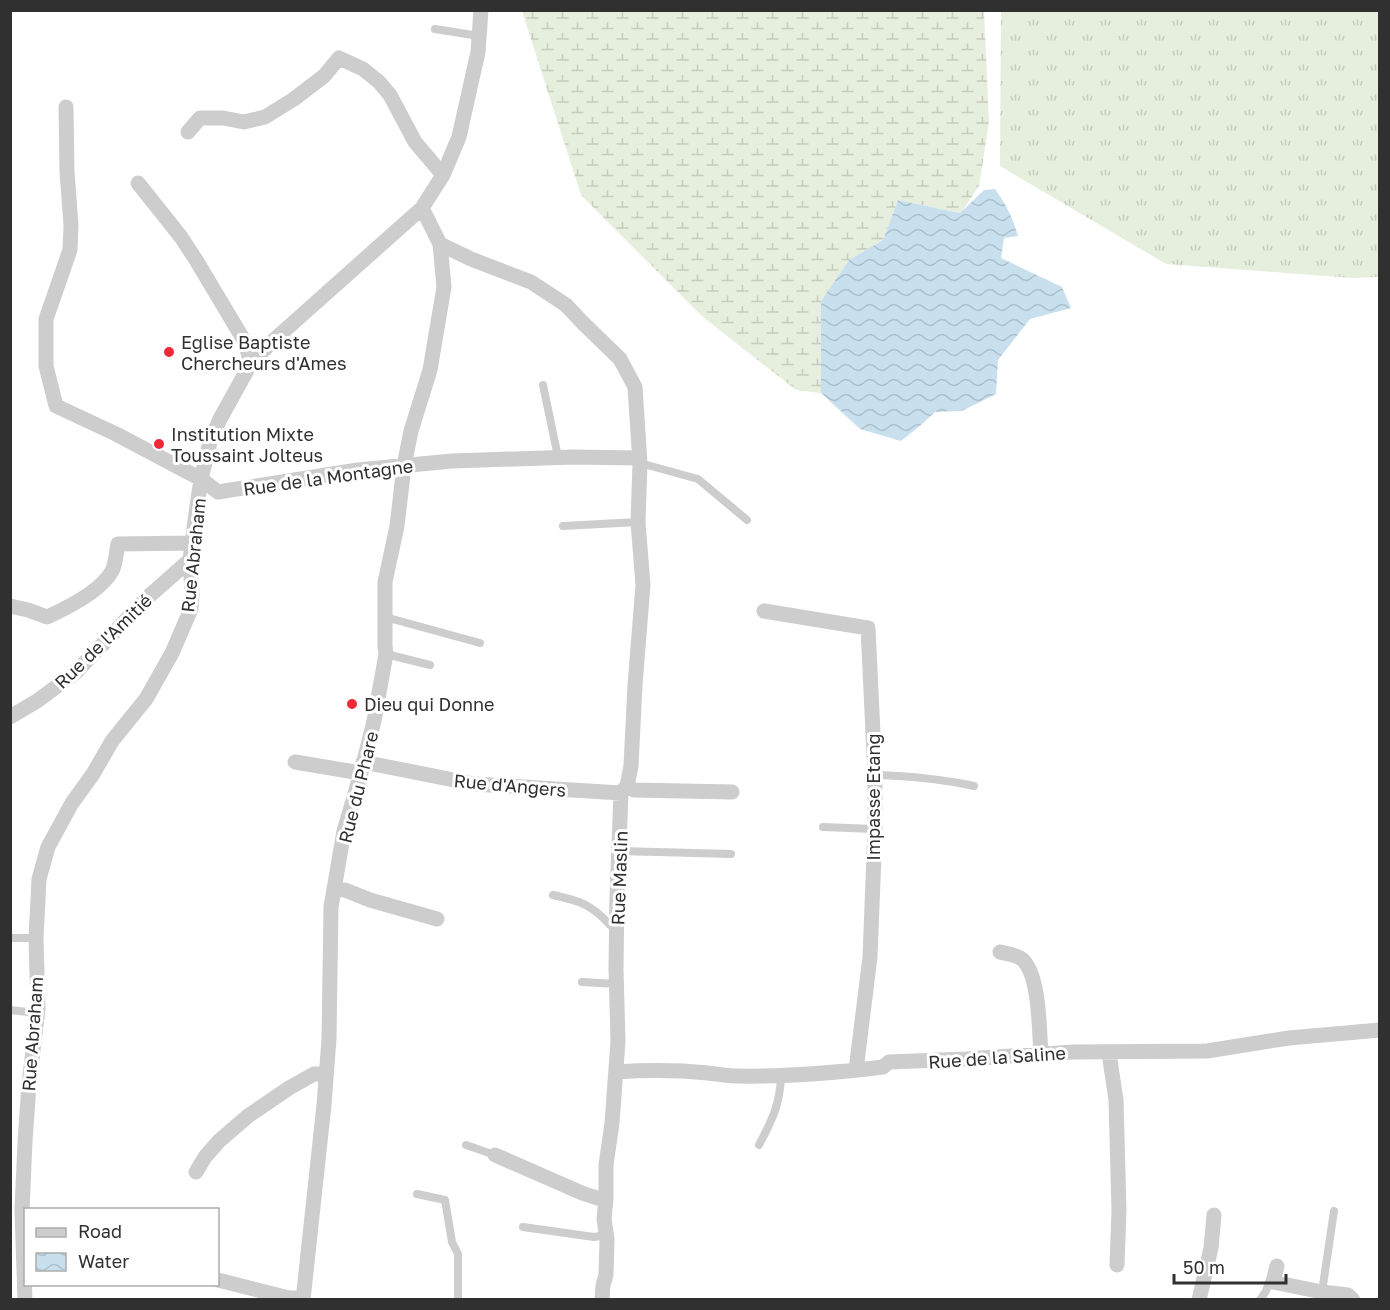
<svg xmlns="http://www.w3.org/2000/svg" width="1390" height="1310" font-family="'Golos Text',sans-serif">
	<defs>
		<pattern id="grass-tufts" width="24" height="20" patternUnits="userSpaceOnUse" patternTransform="scale(1.5)"><rect width="24" height="20" fill="#e6eedd"/><path d="M3 7l-1-3M5 7V3M7 7l1-3M15 17l-1-3M17 17v-4M19 17l1-3" fill="none" stroke="#c6ccbe"/></pattern>
		<pattern id="wetland-marsh" width="20" height="14" patternUnits="userSpaceOnUse" patternTransform="scale(1.5)"><rect width="20" height="14" fill="#e6eedd"/><path d="M1 5h8M5 5V1M11 12h8M15 12V8" fill="none" stroke="#c6ccbe"/></pattern>
		<pattern id="water-waves" width="16" height="10" patternUnits="userSpaceOnUse" patternTransform="scale(1.5)"><rect width="16" height="10" fill="#c8e0ee"/><path d="M0 5q4-4 8 0t8 0" fill="none" stroke="#acc0cc"/></pattern>
	</defs>
	<rect width="100%" height="100%" fill="#fff"/>
	<path fill="url(#grass-tufts)" d="M 1001,11 L 1379,11 L 1379,277 L 1352,278 L 1166,264 L 1000,166 Z"/>
	<path fill="url(#wetland-marsh)" d="M 522,11 L 984,11 L 989,122 L 979,186 L 961,213 L 898,200 L 883,240 L 849,260 L 821,301 L 821,393 L 796,390 L 703,317 L 581,195 Z"/>
	<path fill="url(#water-waves)" d="M 995,189 C 1006,204 1013,218 1018,236 L 1004,238 L 1001,258 L 1062,287 L 1071,308 L 1030,319 L 998,360 L 996,394 L 962,411 L 935,412 L 921,425 L 901,441 L 860,429 L 821,393 L 821,301 L 849,260 L 883,240 L 898,200 L 960,213 L 984,190 Z"/>
	<g fill="none" stroke-linecap="round" stroke-linejoin="round">
		<path stroke="#cdcdcd" stroke-width="8" d="M 435,29 L 479,36
			M 543,385 L 558,457
			M 640,463 L 698,479 L 747,520
			M 563,526 L 638,522
			M 385,617 L 480,643
			M 386,654 L 430,665
			M 875,775 C 908,776 942,779 974,786
			M 823,827 L 875,829
			M 619,851 L 731,854
			M 553,895 C 580,901 591,904 610,925 L 617,925
			M 10,938 L 36,938
			M 582,982 L 617,984
			M 10,1010 L 37,1013
			M 466,1145 L 495,1155
			M 759,1145 C 772,1120 780,1105 781,1076
			M 417,1194 L 445,1200 L 452,1242 L 458,1254 L 458,1300
			M 523,1227 L 594,1237 L 606,1235
			M 1322,1292 L 1334,1211
			M 1260,1300 L 1266,1291 L 1269,1282 L 1272,1282"/>
		<path stroke="#cdcdcd" stroke-width="15" d="M 66,107 L 67,172 L 71,225 L 70,250 L 46,319 L 46,366 L 56,406 L 116,434 L 201,479 L 218,492 L 358,470 L 452,461 L 573,457 L 639,458
			M 188,132 L 200,118 L 223,118 L 244,122 L 265,117 L 294,99 L 324,76 L 339,58 L 363,69 L 379,82 L 390,95 L 415,142 L 443,175
			M 138,183 L 181,237 L 196,260 L 245,342 L 251,363
			M 422,208 L 440,244 L 471,259 L 531,282 L 566,305 L 583,323 L 620,359 L 635,387 L 640,463 L 638,522 L 643,585 L 635,685 L 631,766 L 627,786 L 621,793 L 617,895 L 616,969 L 618,1041 L 612,1123 L 606,1165 L 606,1199 L 604,1219 L 607,1239 L 606,1275 L 603,1285 L 602,1300
			M 10,606 L 28,610 L 47,617 C 67,608 101,591 112,571 C 116,564 116,552 118,544 L 192,543
			M 764,611 L 868,628 L 875,775 L 875,829 L 870,957 L 856,1070
			M 10,717 L 37,701 L 75,673 L 148,597 L 190,560
			M 295,762 L 361,773
			M 363,762 L 474,784 L 621,793
			M 627,786 L 634,790 L 732,792
			M 334,889 L 345,890 L 370,900 L 437,919
			M 1000,952 C 1007,954 1018,955 1023,960 C 1040,977 1039,1030 1041,1054
			M 1109,1053 L 1116,1100 L 1119,1211 L 1117,1265
			M 616,1072 C 646,1070 678,1070 708,1073 C 717,1074 727,1076 736,1076 C 785,1077 834,1073 883,1067 L 889,1062 L 966,1059 L 1073,1052 L 1207,1051 L 1289,1038 L 1380,1030
			M 495,1155 L 582,1193 L 597,1198 L 606,1199
			M 196,1172 L 205,1157 L 219,1141 L 248,1116 L 289,1088 L 314,1074 L 326,1074
			M 1277,1266 L 1273,1282 L 1322,1292 L 1348,1295 L 1353,1300
			M 218,1280 L 289,1298 L 303,1298
			M 25,1300 L 22,1210 L 25,1142 L 29,1084 L 38,1009 L 36,938 L 39,879 L 48,847 L 72,803 L 93,774 L 112,741 L 146,699 L 172,653 L 191,609 L 192,594 L 190,560 L 196,513 L 201,479 L 210,442 L 220,419 L 251,363 L 275,339 L 422,208 L 443,175 L 459,137 L 478,52 L 481,10
			M 303,1300 L 324,1105 L 329,1039 L 331,907 L 344,831 L 361,773 L 374,721 L 386,654 L 385,646 L 385,582 L 397,526 L 404,466 L 411,431 L 430,370 L 444,287 L 440,244
			M 1199,1300 L 1211,1248 L 1214,1215"/>
	</g>
	<g fill="#f02938" stroke="#fff" stroke-width="2">
		<circle cx="169" cy="352" r="6"/>
		<circle cx="159" cy="444" r="6"/>
		<circle cx="352" cy="704" r="6"/>
	</g>
	<g text-anchor="middle" dominant-baseline="central" stroke-width="6" stroke-linejoin="round" paint-order="stroke">
		<g font-size="18" fill="#303030" stroke="#fff" text-anchor="start">
			<text x="181" y="342">Eglise Baptiste<tspan x="181" dy="21">Chercheurs d'Ames</tspan></text>
			<text x="171" y="434">Institution Mixte<tspan x="171" dy="21">Toussaint Jolteus</tspan></text>
			<text x="364" y="704">Dieu qui Donne</text>
		</g>
		<g font-size="18" fill="#303030" stroke="#fff">
			<text transform="translate(328 477) rotate(-8)">Rue de la Montagne</text>
			<text transform="translate(193 555) rotate(-84)">Rue Abraham</text>
			<text transform="translate(103 641) rotate(-44)">Rue de l'Amitié</text>
			<text transform="translate(510 785) rotate(5)">Rue d'Angers</text>
			<text transform="translate(358 787) rotate(-76)">Rue du Phare</text>
			<text transform="translate(873 797) rotate(-90)">Impasse Etang</text>
			<text transform="translate(619 878) rotate(-88)">Rue Maslin</text>
			<text transform="translate(32 1034) rotate(-86)">Rue Abraham</text>
			<text transform="translate(997 1057) rotate(-4)">Rue de la Saline</text>
		</g>
	</g>
	<rect width="1390" height="1310" fill="none" stroke="#303030" stroke-width="24"/>
	<rect x="24" y="1208" width="195" height="78" fill="#ffffff" stroke="#acacac" stroke-width="1.5"/>
	<rect x="36" y="1228" width="30" height="9" fill="#cdcdcd" stroke="#acacac" stroke-width="1.5"/>
	<text x="78" y="1238" font-size="18" fill="#303030">Road</text>
	<rect x="36" y="1253" width="30" height="18" fill="url(#water-waves)" stroke="#acacac" stroke-width="1.5"/>
	<text x="78" y="1268" font-size="18" fill="#303030">Water</text>
	<path d="M1174 1274v9h112v-9" fill="none" stroke="#303030" stroke-width="3"/>
	<text x="1183" y="1274" font-size="18" fill="#303030" stroke="#ffffff" stroke-width="4.5" paint-order="stroke">50 m</text>
</svg>
